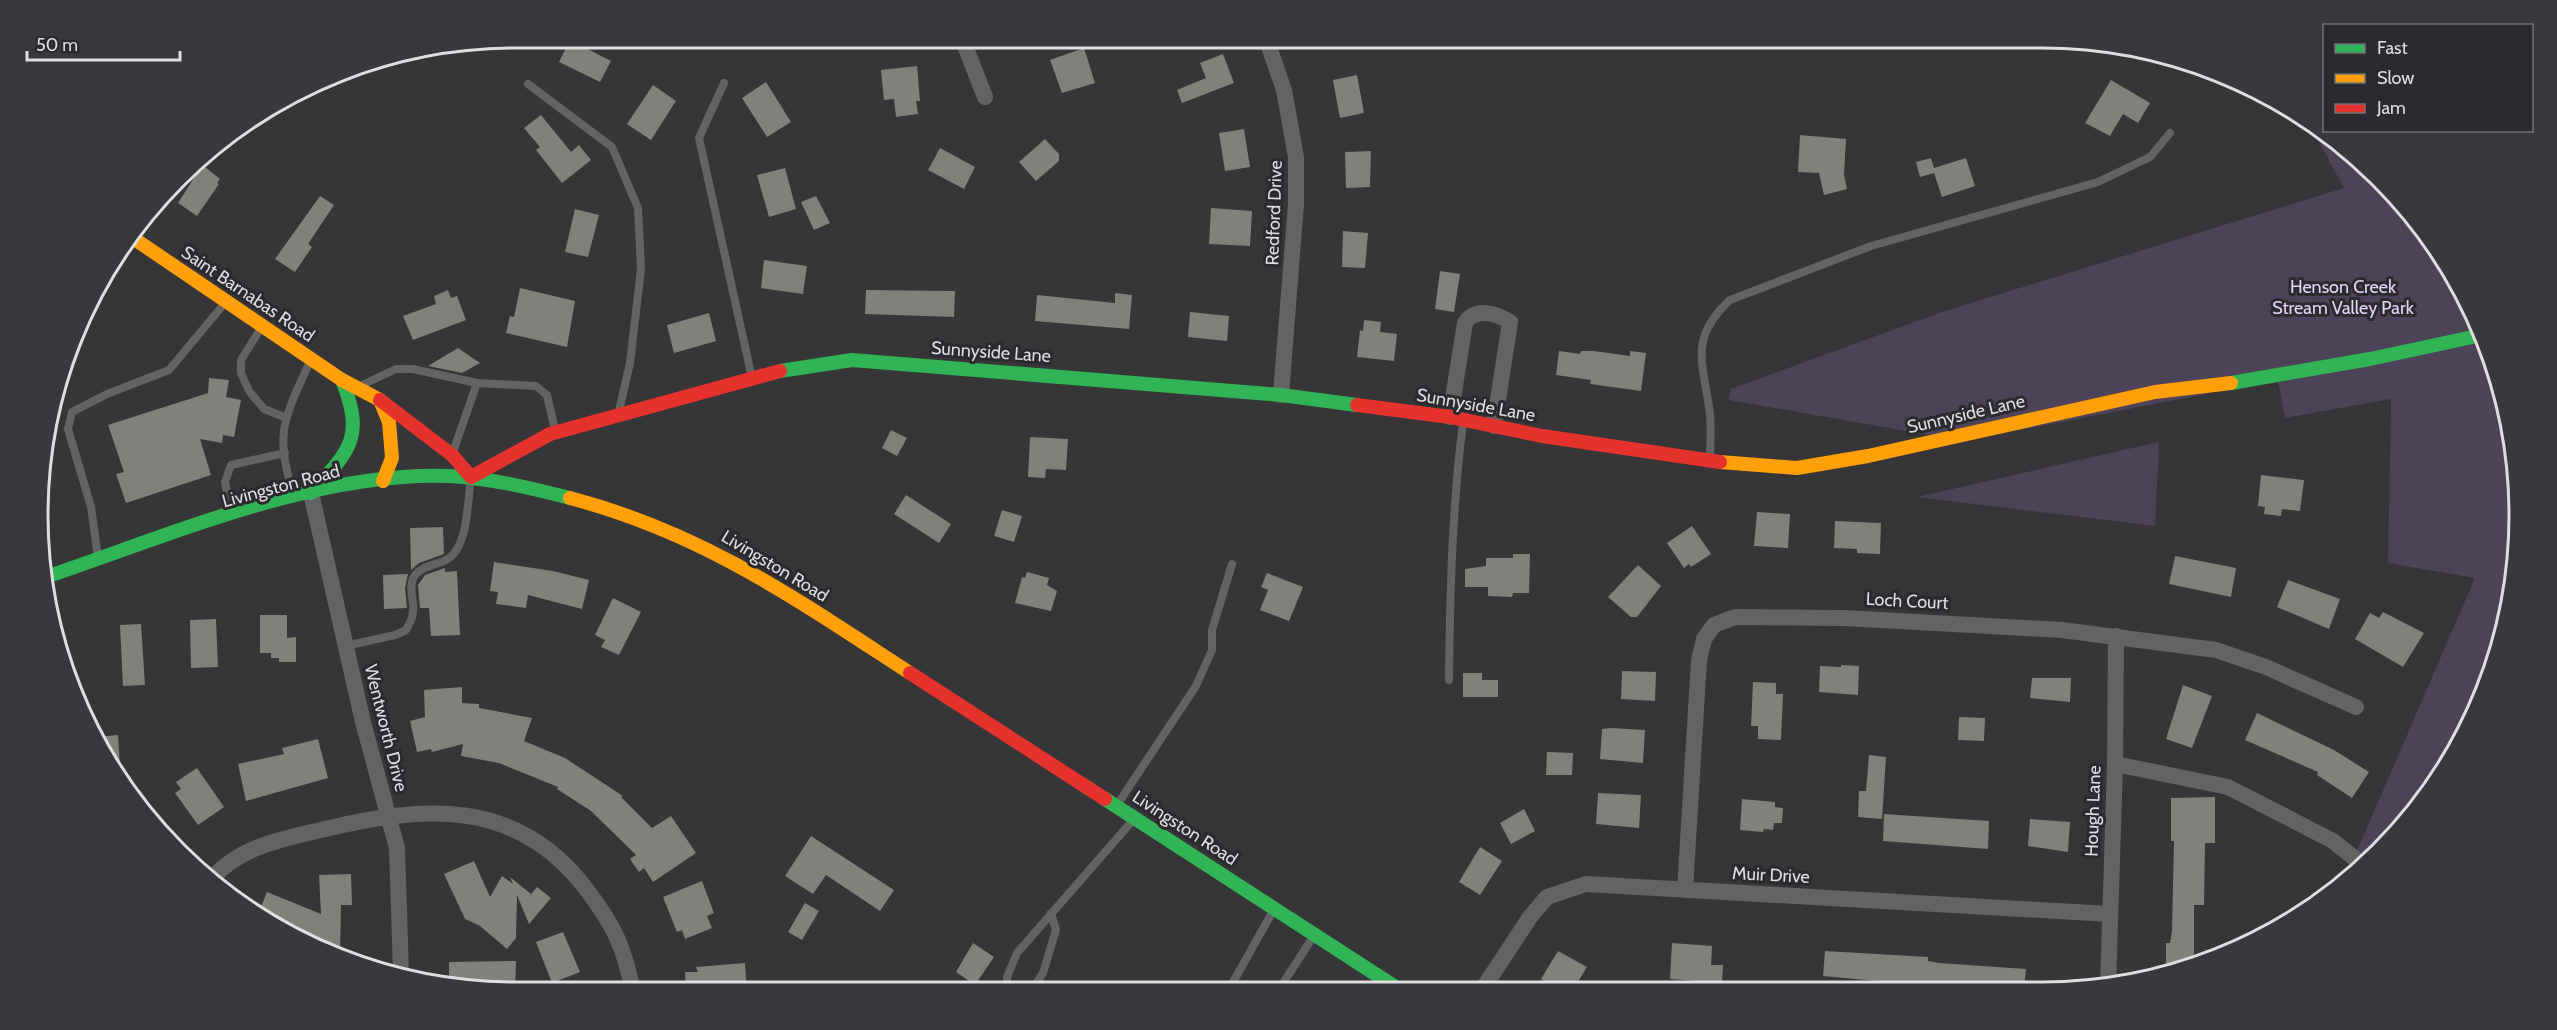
<svg xmlns="http://www.w3.org/2000/svg" width="2557" height="1030" font-family="Cabin,sans-serif">
	<rect width="100%" height="100%" fill="#363537"/>
	<path fill="#4c4359" d="M 2307,120 L 2357,156 L 2421,224 L 2470,304 L 2503,391 L 2518,483 L 2515,577 L 2494,668 L 2439,780 L 2357,874 L 2343,883 L 2475,578 L 2388,563 L 2391,399 L 2285,418 L 2278,380 L 1963,441 L 1729,400 L 1731,389 L 1942,312 L 2344,188 Z
		M 2159,442 L 2155,526 L 1917,497 Z"/>
	<path fill="#7f817a" d="M 570,40 L 611,61 L 600,82 L 559,62 Z
		M 1084,48 L 1095,83 L 1062,93 L 1050,60 Z
		M 1223,54 L 1234,83 L 1182,103 L 1177,90 L 1206,78 L 1200,63 Z
		M 917,66 L 920,101 L 916,101 L 918,114 L 896,117 L 894,99 L 884,100 L 881,70 Z
		M 1357,75 L 1364,113 L 1340,118 L 1333,80 Z
		M 2111,80 L 2150,103 L 2138,123 L 2123,114 L 2110,136 L 2085,123 Z
		M 766,82 L 791,122 L 767,137 L 742,98 Z
		M 653,85 L 676,101 L 651,140 L 627,124 Z
		M 541,115 L 571,152 L 579,145 L 591,160 L 562,183 L 536,150 L 540,147 L 524,128 Z
		M 1244,129 L 1250,167 L 1225,171 L 1219,133 Z
		M 1800,135 L 1846,139 L 1844,175 L 1847,189 L 1824,195 L 1819,173 L 1798,172 Z
		M 1045,139 L 1059,154 L 1059,161 L 1036,181 L 1019,162 Z
		M 940,148 L 975,167 L 964,189 L 928,170 Z
		M 1371,151 L 1370,187 L 1346,188 L 1345,152 Z
		M 1931,158 L 1934,168 L 1966,158 L 1975,186 L 1942,197 L 1934,173 L 1920,177 L 1916,162 Z
		M 205,167 L 220,179 L 217,183 L 219,184 L 197,216 L 178,203 L 199,170 L 201,172 Z
		M 785,168 L 796,209 L 769,217 L 757,175 Z
		M 320,196 L 334,205 L 308,244 L 312,247 L 295,272 L 275,259 Z
		M 816,196 L 830,223 L 814,230 L 801,202 Z
		M 1211,208 L 1252,211 L 1250,246 L 1209,244 Z
		M 575,209 L 599,215 L 588,257 L 565,252 Z
		M 1343,231 L 1368,233 L 1365,268 L 1342,267 Z
		M 764,260 L 807,266 L 803,294 L 761,288 Z
		M 1440,271 L 1460,274 L 1454,312 L 1435,309 Z
		M 520,288 L 575,301 L 567,347 L 506,333 L 510,316 L 514,317 Z
		M 448,290 L 451,298 L 457,296 L 466,320 L 413,340 L 403,316 L 436,304 L 434,296 Z
		M 866,290 L 955,291 L 954,317 L 865,314 Z
		M 1115,293 L 1132,295 L 1129,329 L 1035,321 L 1037,295 L 1115,303 Z
		M 1190,312 L 1229,316 L 1227,341 L 1188,337 Z
		M 709,313 L 716,341 L 674,353 L 667,325 Z
		M 1364,320 L 1381,322 L 1380,332 L 1397,334 L 1394,361 L 1357,357 L 1360,330 L 1363,331 Z
		M 458,348 L 480,363 L 462,373 L 428,366 Z
		M 1559,351 L 1580,354 L 1581,351 L 1594,351 L 1630,356 L 1630,351 L 1646,353 L 1641,391 L 1590,384 L 1591,380 L 1556,375 Z
		M 209,378 L 229,380 L 226,397 L 241,400 L 234,437 L 223,435 L 222,443 L 200,439 L 211,475 L 126,503 L 116,474 L 124,472 L 108,425 L 208,393 Z
		M 891,430 L 907,438 L 897,456 L 882,448 Z
		M 1030,437 L 1068,439 L 1066,470 L 1046,469 L 1045,478 L 1028,477 Z
		M 2261,475 L 2304,480 L 2300,511 L 2282,509 L 2281,516 L 2264,514 L 2265,507 L 2258,506 Z
		M 906,495 L 951,524 L 939,543 L 894,514 Z
		M 1002,510 L 1022,516 L 1014,542 L 994,536 Z
		M 1757,512 L 1790,514 L 1788,548 L 1754,546 Z
		M 1835,521 L 1881,523 L 1880,554 L 1857,553 L 1857,549 L 1834,548 Z
		M 1692,526 L 1711,554 L 1691,567 L 1689,564 L 1684,568 L 1667,543 Z
		M 443,527 L 444,554 L 419,563 L 411,570 L 410,528 Z
		M 1513,554 L 1530,554 L 1529,593 L 1513,593 L 1512,597 L 1488,596 L 1488,587 L 1465,587 L 1465,569 L 1486,566 L 1486,558 L 1513,558 Z
		M 2175,556 L 2236,568 L 2231,597 L 2169,584 Z
		M 494,562 L 553,571 L 589,580 L 582,609 L 528,595 L 526,608 L 496,604 L 498,592 L 490,591 Z
		M 1638,565 L 1661,586 L 1637,617 L 1631,617 L 1608,597 Z
		M 445,568 L 445,572 L 457,571 L 460,635 L 431,636 L 429,608 L 420,608 L 418,585 L 425,575 Z
		M 1027,572 L 1049,578 L 1047,585 L 1057,591 L 1051,611 L 1015,603 L 1022,577 L 1025,578 Z
		M 1267,573 L 1303,587 L 1289,621 L 1260,610 L 1268,590 L 1261,587 Z
		M 408,574 L 405,588 L 407,608 L 384,609 L 383,575 Z
		M 2288,580 L 2340,599 L 2329,629 L 2277,607 Z
		M 613,598 L 641,612 L 619,655 L 601,647 L 605,640 L 595,635 Z
		M 2383,612 L 2424,633 L 2403,667 L 2355,639 L 2370,613 L 2379,618 Z
		M 260,615 L 287,615 L 287,638 L 296,637 L 296,662 L 279,662 L 279,658 L 271,658 L 271,653 L 260,653 Z
		M 216,619 L 218,667 L 191,668 L 190,620 Z
		M 141,624 L 145,685 L 123,686 L 120,625 Z
		M 1841,665 L 1859,666 L 1858,695 L 1819,692 L 1820,666 L 1841,667 Z
		M 1622,671 L 1656,672 L 1655,701 L 1621,699 Z
		M 1463,673 L 1482,673 L 1482,680 L 1498,680 L 1498,697 L 1463,697 Z
		M 2032,678 L 2071,678 L 2070,702 L 2030,698 Z
		M 1753,682 L 1776,683 L 1776,694 L 1783,694 L 1781,740 L 1758,739 L 1758,726 L 1751,726 Z
		M 2183,685 L 2212,696 L 2192,748 L 2166,739 Z
		M 462,687 L 462,703 L 479,704 L 479,708 L 532,718 L 524,741 L 565,758 L 623,796 L 621,797 L 652,828 L 671,816 L 696,853 L 653,882 L 644,868 L 639,872 L 630,859 L 636,855 L 591,811 L 557,789 L 558,787 L 499,763 L 461,756 L 463,744 L 432,752 L 431,749 L 417,752 L 410,721 L 425,717 L 424,690 Z
		M 2257,713 L 2334,750 L 2369,772 L 2352,798 L 2317,775 L 2318,772 L 2245,740 Z
		M 1959,717 L 1985,718 L 1984,741 L 1958,740 Z
		M 1611,728 L 1645,730 L 1643,763 L 1600,759 L 1602,729 Z
		M 118,735 L 121,784 L 95,737 Z
		M 318,739 L 328,778 L 246,801 L 238,764 L 284,754 L 282,748 Z
		M 1547,752 L 1573,753 L 1572,775 L 1546,775 Z
		M 1869,755 L 1886,757 L 1882,819 L 1858,817 L 1859,791 L 1866,791 Z
		M 197,768 L 224,807 L 198,825 L 175,793 L 181,789 L 176,782 Z
		M 1598,793 L 1641,795 L 1639,828 L 1596,824 Z
		M 2215,797 L 2215,843 L 2205,843 L 2204,905 L 2194,905 L 2194,961 L 2166,970 L 2166,943 L 2170,943 L 2172,931 L 2174,841 L 2171,841 L 2171,798 Z
		M 1742,799 L 1775,802 L 1775,807 L 1783,808 L 1782,823 L 1774,823 L 1773,830 L 1764,829 L 1763,832 L 1740,830 Z
		M 1524,809 L 1535,831 L 1511,844 L 1500,823 Z
		M 1884,814 L 1989,821 L 1988,849 L 1883,841 Z
		M 2030,819 L 2070,822 L 2068,852 L 2028,846 Z
		M 811,836 L 894,890 L 880,911 L 826,875 L 813,894 L 785,876 Z
		M 1480,847 L 1502,861 L 1480,895 L 1459,882 Z
		M 474,861 L 490,897 L 502,876 L 513,884 L 510,877 L 531,894 L 537,887 L 551,898 L 529,924 L 517,895 L 516,938 L 507,949 L 480,926 L 465,919 L 444,874 Z
		M 351,874 L 352,905 L 341,905 L 340,955 L 259,912 L 267,892 L 321,914 L 319,875 Z
		M 702,881 L 714,913 L 707,916 L 712,928 L 685,939 L 682,930 L 677,932 L 663,897 Z
		M 805,903 L 819,911 L 802,940 L 788,932 Z
		M 563,932 L 580,972 L 552,983 L 536,942 Z
		M 973,943 L 994,957 L 975,985 L 956,972 Z
		M 1672,943 L 1712,946 L 1711,965 L 1723,965 L 1722,983 L 1670,979 Z
		M 1558,951 L 1587,967 L 1573,990 L 1559,990 L 1541,979 Z
		M 1825,951 L 1928,957 L 1928,961 L 1939,963 L 2026,969 L 2024,989 L 1963,989 L 1823,976 Z
		M 516,961 L 515,993 L 449,982 L 449,962 Z
		M 745,963 L 747,992 L 686,992 L 685,972 L 698,972 L 696,967 Z"/>
	<g fill="none" stroke-linecap="round" stroke-linejoin="round">
		<path stroke="#636364" stroke-width="8" d="M 724,83 L 699,138 L 752,378
			M 528,84 L 612,147 L 638,208 L 641,269 L 630,363 L 619,411
			M 261,328 L 241,360 L 241,373 L 249,391 L 264,409 L 287,418
			M 360,386 L 396,369 L 413,369 L 477,383
			M 453,452 L 477,383 L 536,386 L 547,395 L 555,430
			M 1710,458 C 1710,442 1712,423 1709,407 C 1702,360 1690,337 1730,300 L 1871,246 L 2098,182 L 2150,157 L 2170,133
			M 293,495 C 288,475 281,452 284,431 C 287,407 301,383 310,361
			M 231,513 L 225,482 L 231,465 L 285,453
			M 98,557 L 91,507 L 68,429 L 72,412 L 107,394 L 169,370 L 224,304
			M 345,646 L 395,635 L 406,630 C 409,624 413,618 413,612 C 415,601 407,586 415,575 C 423,565 438,565 448,559 C 469,545 467,501 471,479
			M 1449,680 C 1450,593 1452,508 1463,423
			M 1117,805 L 1196,686 L 1212,650 L 1212,630 L 1232,564
			M 1007,991 L 1007,977 L 1017,953 L 1134,819
			M 1031,991 L 1043,973 L 1056,930 L 1051,913
			M 1228,991 L 1273,911
			M 1278,991 L 1313,937"/>
		<path stroke="#636364" stroke-width="16" d="M 962,38 L 985,97
			M 1266,38 L 1284,90 L 1296,157 L 1296,204 L 1281,395
			M 1450,417 L 1465,323 C 1476,307 1496,313 1510,322 L 1494,426
			M 311,493 L 363,722 L 397,848 L 401,974
			M 2115,764 L 2228,787 L 2333,841 L 2364,866
			M 211,880 C 238,847 282,839 321,830 C 424,805 517,797 587,890 C 615,927 624,947 633,992
			M 1685,890 L 1699,660 L 1704,639 L 1714,625 L 1735,617 L 1845,618 L 2062,630 L 2216,650 L 2266,667 L 2356,707
			M 2108,987 L 2115,764 L 2116,636
			M 1482,990 L 1530,917 L 1547,897 L 1586,884 L 2109,914"/>
		<path stroke="#30b455" stroke-width="14" d="M 780,371 L 852,360 L 1281,395 L 1357,405
			M 2231,383 L 2370,359 L 2482,335
			M 311,493 C 350,450 365,438 342,380
			M 46,577 C 170,535 317,471 449,476 C 489,478 531,488 570,498
			M 1105,799 L 1400,990"/>
		<path stroke="#ff9f0a" stroke-width="14" d="M 133,238 L 342,380 L 380,400 L 389,422 L 392,458 L 383,481
			M 1720,462 L 1797,468 L 1868,456 L 2155,392 L 2231,383
			M 570,498 C 703,533 796,599 910,673"/>
		<path stroke="#e5322d" stroke-width="14" d="M 380,400 L 452,455 L 471,477
			M 1357,405 L 1450,417 L 1542,436 L 1720,462
			M 471,477 L 550,434 L 780,371
			M 910,673 L 1105,799"/>
	</g>
	<g text-anchor="middle" dominant-baseline="central" stroke-width="6" stroke-linejoin="round" paint-order="stroke">
		<g font-size="18" fill="#dedde0" stroke="#2b2a2e">
			<text transform="translate(1274 213) rotate(-88)">Redford Drive</text>
			<text transform="translate(248 294) rotate(34)">Saint Barnabas Road</text>
			<text transform="translate(991 352) rotate(4)">Sunnyside Lane</text>
			<text transform="translate(1476 405) rotate(10)">Sunnyside Lane</text>
			<text transform="translate(1966 414) rotate(-13)">Sunnyside Lane</text>
			<text transform="translate(281 486) rotate(-15)">Livingston Road</text>
			<text transform="translate(775 566) rotate(31)">Livingston Road</text>
			<text transform="translate(1907 601) rotate(3)">Loch Court</text>
			<text transform="translate(386 728) rotate(76)">Wentworth Drive</text>
			<text transform="translate(2093 811) rotate(-88)">Hough Lane</text>
			<text transform="translate(1185 828) rotate(33)">Livingston Road</text>
			<text transform="translate(1771 875) rotate(3)">Muir Drive</text>
		</g>
		<g font-size="18" fill="#e2d3f8" stroke="#2b2a2e">
			<text x="2343" y="287">Henson Creek<tspan x="2343" dy="21">Stream Valley Park</tspan></text>
		</g>
	</g>
	<path d="M0 0H2557V1030H0ZM515 48H2042A467 467 0 0 1 2509 515V515A467 467 0 0 1 2042 982H515A467 467 0 0 1 48 515V515A467 467 0 0 1 515 48Z" fill="#39383c" fill-rule="evenodd"/>
	<path fill="none" stroke="#dedde0" stroke-width="3" d="M515 48H2042A467 467 0 0 1 2509 515V515A467 467 0 0 1 2042 982H515A467 467 0 0 1 48 515V515A467 467 0 0 1 515 48Z"/>
	<rect x="2323" y="24" width="210" height="108" fill="#2b2a2e" stroke="#737275" stroke-width="1.5"/>
	<rect x="2335" y="44" width="30" height="9" fill="#30b455" stroke="#737275" stroke-width="1.5"/>
	<text x="2377" y="54" font-size="18" fill="#dedde0">Fast</text>
	<rect x="2335" y="74" width="30" height="9" fill="#ff9f0a" stroke="#737275" stroke-width="1.5"/>
	<text x="2377" y="84" font-size="18" fill="#dedde0">Slow</text>
	<rect x="2335" y="104" width="30" height="9" fill="#e5322d" stroke="#737275" stroke-width="1.5"/>
	<text x="2377" y="114" font-size="18" fill="#dedde0">Jam</text>
	<path d="M27 51v9h153v-9" fill="none" stroke="#dedde0" stroke-width="3"/>
	<text x="36" y="51" font-size="18" fill="#dedde0" stroke="#2b2a2e" stroke-width="4.5" paint-order="stroke">50 m</text>
</svg>
